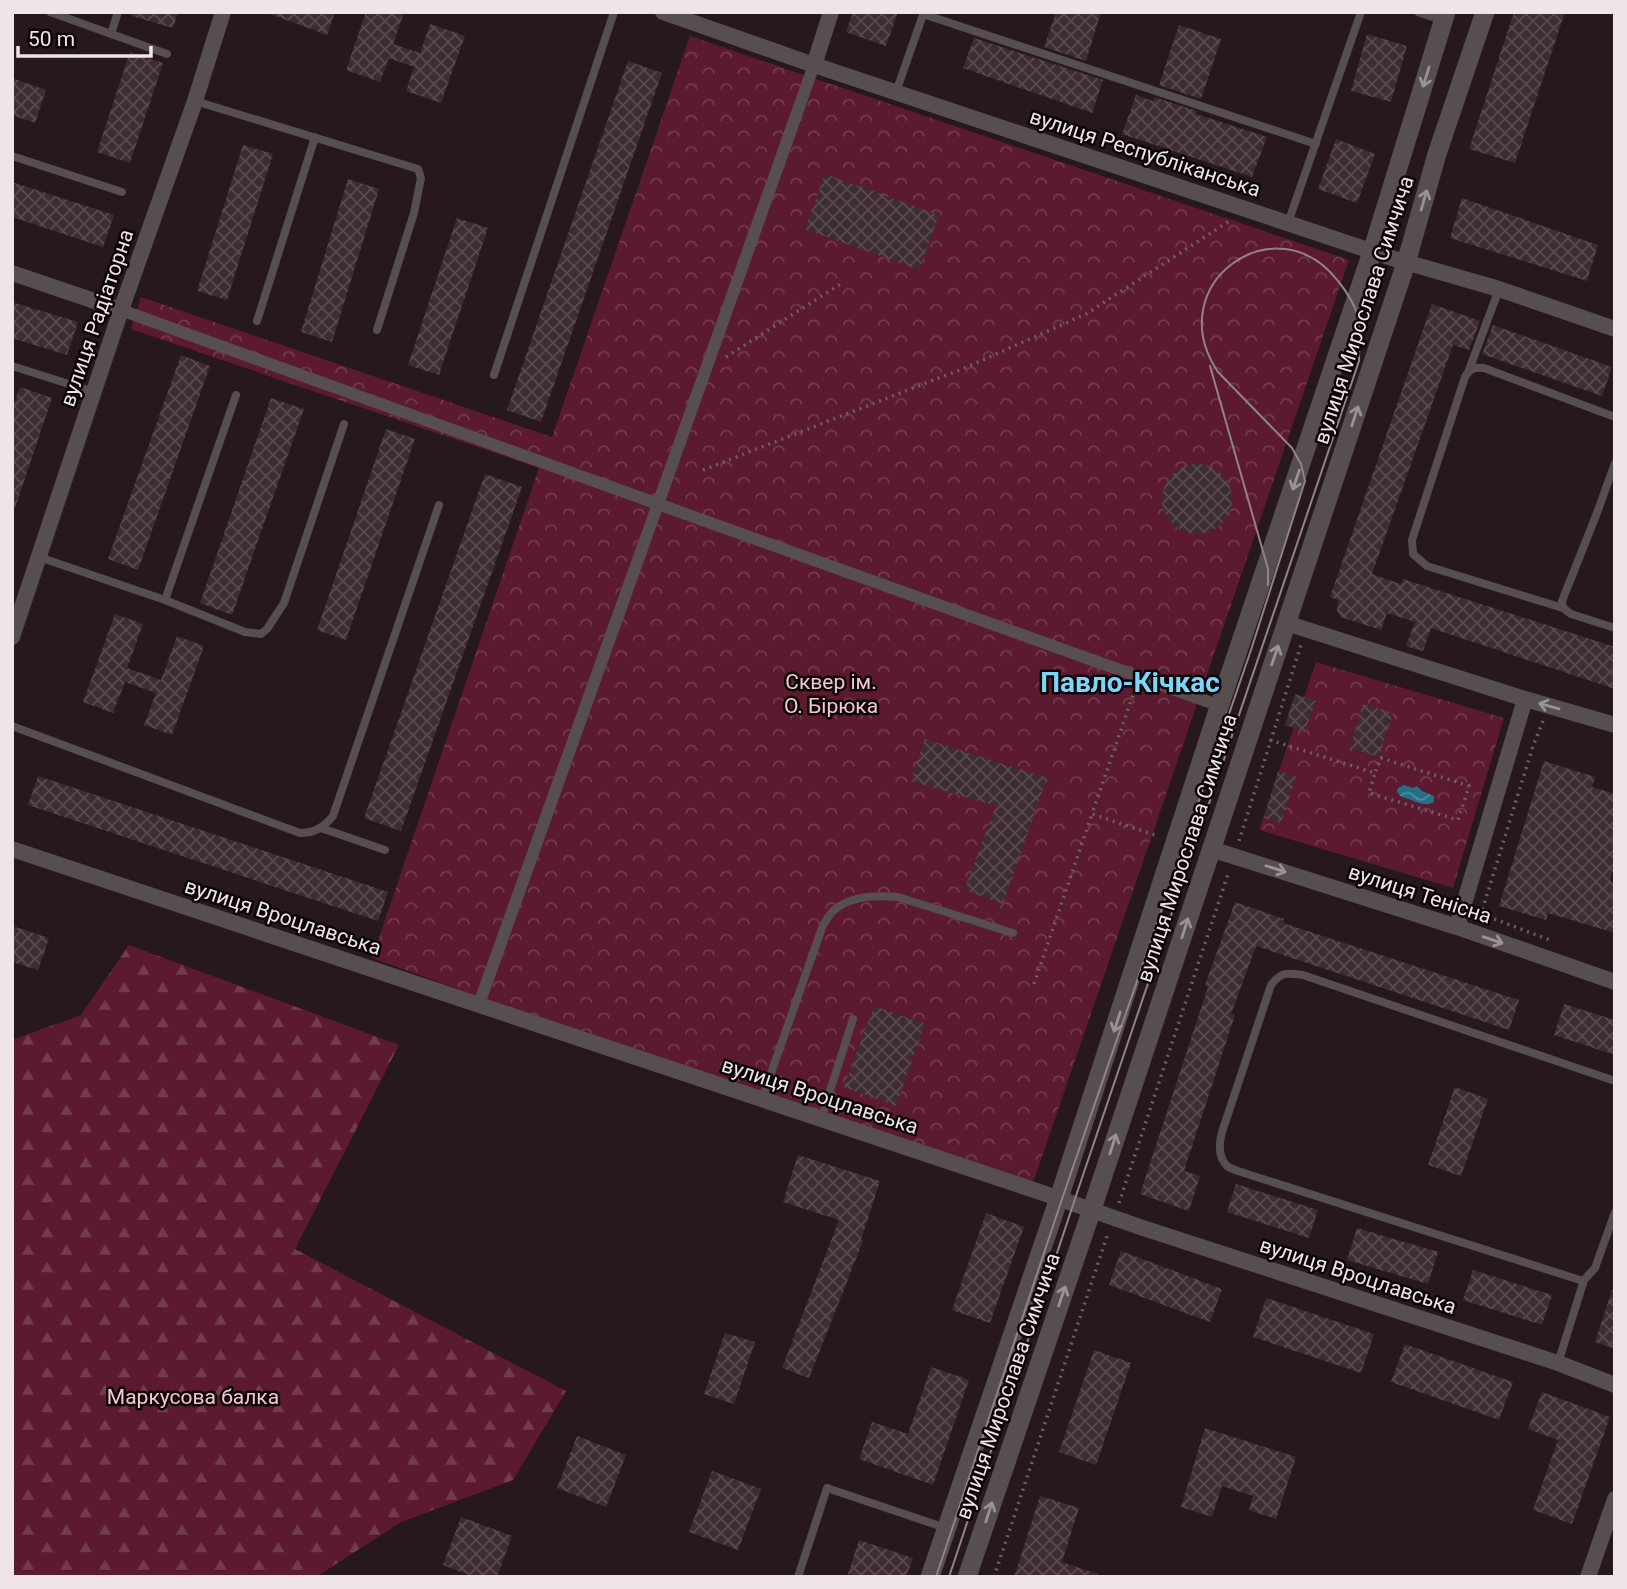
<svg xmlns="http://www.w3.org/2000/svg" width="1627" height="1589" font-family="Roboto,sans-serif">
	<defs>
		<pattern id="forest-firs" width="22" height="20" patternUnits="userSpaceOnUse" patternTransform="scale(1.75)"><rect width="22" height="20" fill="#5b1a30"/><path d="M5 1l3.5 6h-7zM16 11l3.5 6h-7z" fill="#733b4e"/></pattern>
		<pattern id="park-crowns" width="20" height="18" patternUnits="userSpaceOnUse" patternTransform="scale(1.75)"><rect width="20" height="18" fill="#5b1a30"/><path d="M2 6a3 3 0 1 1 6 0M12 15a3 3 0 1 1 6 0" fill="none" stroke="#733b4e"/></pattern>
		<pattern id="water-waves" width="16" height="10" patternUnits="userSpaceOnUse" patternTransform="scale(1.75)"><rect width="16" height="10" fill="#246f88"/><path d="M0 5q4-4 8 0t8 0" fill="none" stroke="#4f8a9e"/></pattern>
		<pattern id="building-cross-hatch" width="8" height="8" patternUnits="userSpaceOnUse" patternTransform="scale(1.75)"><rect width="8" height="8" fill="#3d2c30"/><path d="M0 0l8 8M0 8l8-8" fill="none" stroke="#594a4e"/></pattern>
	</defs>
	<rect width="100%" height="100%" fill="#27181b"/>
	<path fill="url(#forest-firs)" d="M 129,945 L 399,1045 L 295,1249 L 566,1391 L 513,1480 L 401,1522 L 316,1577 L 12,1577 L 12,1040 L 81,1015 Z"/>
	<path fill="url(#park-crowns)" d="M 690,36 L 1349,260 L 1033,1183 L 762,1099 L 372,958 L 539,468 L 131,329 L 141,297 L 552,437 Z
		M 1316,662 L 1504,718 L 1453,888 L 1259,830 Z"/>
	<path fill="url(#water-waves)" d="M 1404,785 L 1413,788 L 1417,786 L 1422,791 L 1434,796 L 1434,802 C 1423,808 1411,799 1400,796 L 1397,791 L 1398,788 Z"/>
	<path fill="url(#building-cross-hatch)" d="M 132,12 L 178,12 L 173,28 L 132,16 Z
		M 270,12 L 335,12 L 327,35 L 270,14 Z
		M 366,12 L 404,12 L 393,44 L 420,53 L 430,24 L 465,36 L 441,103 L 406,91 L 414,67 L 389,58 L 380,82 L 346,70 Z
		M 853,12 L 898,12 L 886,46 L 846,32 Z
		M 1056,12 L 1101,12 L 1086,61 L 1044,47 Z
		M 1514,12 L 1565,12 L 1515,163 L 1469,149 Z
		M 1179,25 L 1221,39 L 1201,99 L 1159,85 Z
		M 1367,34 L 1407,46 L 1391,102 L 1351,91 Z
		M 974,38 L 1103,80 L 1092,113 L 963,68 Z
		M 130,52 L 163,63 L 130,163 L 97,152 Z
		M 628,61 L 662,73 L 541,422 L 507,410 Z
		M 12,78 L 46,90 L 35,123 L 12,115 Z
		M 1136,95 L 1153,101 L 1154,97 L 1197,111 L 1196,114 L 1267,137 L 1252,177 L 1122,134 Z
		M 1336,139 L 1375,154 L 1357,203 L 1318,189 Z
		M 243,145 L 273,154 L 227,300 L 197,291 Z
		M 825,174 L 939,215 L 919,270 L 805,229 Z
		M 348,179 L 379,189 L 332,342 L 301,332 Z
		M 12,182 L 114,215 L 103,247 L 12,217 Z
		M 1462,198 L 1598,245 L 1587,281 L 1450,238 Z
		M 457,218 L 488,228 L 439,375 L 408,365 Z
		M 12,302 L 78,322 L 67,355 L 12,338 Z
		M 1432,304 L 1480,321 L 1469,350 L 1453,345 L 1372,574 L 1401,584 L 1403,579 L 1615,647 L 1615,689 L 1431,628 L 1423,651 L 1406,646 L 1415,622 L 1387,613 L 1381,630 L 1341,617 L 1337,612 L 1338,600 L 1330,597 Z
		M 1493,325 L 1612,367 L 1602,396 L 1482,354 Z
		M 181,355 L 210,366 L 138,570 L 108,559 Z
		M 20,387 L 52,398 L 15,508 L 12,508 L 12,408 Z
		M 271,398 L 304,409 L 232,615 L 200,603 Z
		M 386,429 L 415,439 L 346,640 L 317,630 Z
		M1162 499a35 35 0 1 1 70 0a35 35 0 1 1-70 0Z
		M 485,474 L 522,487 L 401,831 L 364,818 Z
		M 115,614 L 143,624 L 127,668 L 161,680 L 177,636 L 204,646 L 172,735 L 144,725 L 156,693 L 125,682 L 113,713 L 83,702 Z
		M 1295,694 L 1316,701 L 1305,732 L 1285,725 Z
		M 1363,704 L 1393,713 L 1379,757 L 1350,748 Z
		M 925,739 L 1047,778 L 1003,904 L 964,890 L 996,806 L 911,781 Z
		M 1544,761 L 1595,777 L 1592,787 L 1615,794 L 1615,864 L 1610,881 L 1615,882 L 1615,933 L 1548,913 L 1546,920 L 1499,906 Z
		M 1278,771 L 1296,777 L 1281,823 L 1264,818 Z
		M 38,776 L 388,892 L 378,921 L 28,805 Z
		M 1235,902 L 1284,919 L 1283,923 L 1519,1000 L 1509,1030 L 1256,946 L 1231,1014 L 1235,1015 L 1184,1171 L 1200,1176 L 1189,1211 L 1140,1194 L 1208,987 L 1205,985 Z
		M 12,926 L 49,938 L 38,970 L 12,962 Z
		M 1564,1004 L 1615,1020 L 1615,1055 L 1554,1035 Z
		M 874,1006 L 925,1024 L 896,1106 L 844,1087 Z
		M 1455,1087 L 1488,1099 L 1461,1176 L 1428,1165 Z
		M 798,1155 L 880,1181 L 861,1240 L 863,1241 L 809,1378 L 782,1368 L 839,1220 L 783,1202 Z
		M 1236,1184 L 1318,1210 L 1309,1238 L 1227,1212 Z
		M 986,1213 L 1024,1227 L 990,1323 L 952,1310 Z
		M 1357,1228 L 1438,1252 L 1428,1284 L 1347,1260 Z
		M 1121,1251 L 1222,1289 L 1210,1322 L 1109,1285 Z
		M 1473,1270 L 1552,1295 L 1542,1325 L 1463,1300 Z
		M 1612,1290 L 1615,1290 L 1615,1349 L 1595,1342 Z
		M 1266,1298 L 1374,1334 L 1361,1373 L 1253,1337 Z
		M 725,1333 L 755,1342 L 734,1404 L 704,1394 Z
		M 1405,1344 L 1513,1382 L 1499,1420 L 1391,1382 Z
		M 1094,1350 L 1131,1363 L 1096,1465 L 1059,1452 Z
		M 931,1367 L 969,1380 L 933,1485 L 859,1459 L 872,1422 L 908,1434 Z
		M 1542,1392 L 1610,1417 L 1572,1524 L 1533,1510 L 1558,1440 L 1528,1429 Z
		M 1205,1428 L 1296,1457 L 1276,1519 L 1249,1510 L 1253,1496 L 1222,1486 L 1212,1517 L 1181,1507 Z
		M 577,1436 L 626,1455 L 606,1507 L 557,1488 Z
		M 712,1471 L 761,1489 L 738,1550 L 689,1532 Z
		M 1040,1496 L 1079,1508 L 1062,1562 L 1098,1574 L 1097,1577 L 1014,1577 Z
		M 461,1517 L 512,1536 L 497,1577 L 474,1577 L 443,1565 Z
		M 859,1540 L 913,1558 L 906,1577 L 857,1577 L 848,1574 Z"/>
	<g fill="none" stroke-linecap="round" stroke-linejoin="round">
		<path stroke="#6d6062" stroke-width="3.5" stroke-dasharray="2 5" stroke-linecap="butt" d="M 726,357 L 842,283
			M 703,470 L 967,367 L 1086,314 L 1231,220
			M 1135,689 L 1092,814 L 1158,836
			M 1543,721 L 1533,746 L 1481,914 L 1550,940
			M 1270,740 L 1375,773 L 1381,758 L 1469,786 L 1458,820 L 1369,793 L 1375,773
			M 1239,841 L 1301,645
			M 1034,984 L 1092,814
			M 1119,1203 L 1229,871
			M 994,1577 L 1108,1233"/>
		<path stroke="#564e4f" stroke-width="8" d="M 50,12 L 167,54
			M 1418,12 L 1444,21
			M 923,14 L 1316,144
			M 111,34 L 118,12
			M 896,92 L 924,12
			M 195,101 L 418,169 L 421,178 L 414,213 L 377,330
			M 12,156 L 122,192
			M 1288,223 L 1361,12
			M 257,321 L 315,137
			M 12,366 L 94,392
			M 1469,370 L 1499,289
			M 494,375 L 614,12
			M 1615,417 L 1484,368 C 1475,367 1470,368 1465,377 L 1412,540 L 1413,554 L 1427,566 L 1563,608 L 1562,601 L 1597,513 L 1615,463
			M 39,557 L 165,600 L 245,632 L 261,634 L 267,629 L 284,603 L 344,424
			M 165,600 L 236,395
			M 1563,608 L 1571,614 L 1615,628
			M 12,726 L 300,833 C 315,833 324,827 333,816 L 439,505
			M 321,828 L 385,850
			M 1615,1081 L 1303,975 C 1287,973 1282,971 1271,985 L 1222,1132 C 1219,1143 1218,1157 1227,1166 C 1231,1169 1239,1171 1244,1173 L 1580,1280 L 1584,1280 L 1595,1268 L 1615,1212
			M 762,1099 L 823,925 C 826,921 829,915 833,911 C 850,895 877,895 898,897 L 1013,933
			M 821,1119 L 853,1019
			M 1558,1363 L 1584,1280
			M 798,1577 L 827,1488 L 946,1528"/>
		<path stroke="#564e4f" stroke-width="12" d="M 814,65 L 658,504 L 1209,702
			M 121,310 L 658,504 L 479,1004"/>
		<path stroke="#564e4f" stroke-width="16" d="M 663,12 L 814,65 L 1395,259 L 1499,289 L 1615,329
			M 814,65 L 831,12
			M 12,273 L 121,310
			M 1286,623 L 1525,699 L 1615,725
			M 12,637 L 121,310 L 195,101 L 223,12
			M 12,849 L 1043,1193 L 1140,1227 L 1558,1363 L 1615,1385
			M 1211,849 L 1457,927 L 1615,982
			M 1457,927 L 1525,699
			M 1588,1577 L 1615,1499"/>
		<path stroke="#564e4f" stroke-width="19" d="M 930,1577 L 1059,1198 L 1222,698 L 1372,252 L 1446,12
			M 967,1577 L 1092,1209 L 1406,263 L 1437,154 L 1485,12"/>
		<path stroke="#918487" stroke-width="2" d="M 1210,366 L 1268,569 L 1268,585
			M 936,1577 L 1062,1199 L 1251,650 L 1305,481 L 1301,464 L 1292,448 L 1218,372 C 1159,284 1276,201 1338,281 C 1347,292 1355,304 1358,318 C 1361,331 1359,347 1359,361 L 1081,1181 L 949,1577"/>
	</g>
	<defs><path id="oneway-shaft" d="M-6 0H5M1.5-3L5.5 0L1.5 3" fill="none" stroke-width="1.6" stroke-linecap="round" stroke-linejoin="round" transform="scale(1.75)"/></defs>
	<g stroke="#9b9293">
		<use href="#oneway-shaft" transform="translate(1426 77) rotate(107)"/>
		<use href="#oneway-shaft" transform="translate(1424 200) rotate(-74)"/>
		<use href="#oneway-shaft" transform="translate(1355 416) rotate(-72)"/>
		<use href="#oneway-shaft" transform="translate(1296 480) rotate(109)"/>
		<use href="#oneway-shaft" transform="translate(1275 655) rotate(-71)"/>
		<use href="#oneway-shaft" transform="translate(1549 706) rotate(-164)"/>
		<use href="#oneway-shaft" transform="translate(1276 869) rotate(18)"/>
		<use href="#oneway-shaft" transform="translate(1185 928) rotate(-72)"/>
		<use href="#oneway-shaft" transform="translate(1493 940) rotate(19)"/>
		<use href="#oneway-shaft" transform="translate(1117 1022) rotate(108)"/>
		<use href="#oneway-shaft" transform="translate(1113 1144) rotate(-72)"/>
		<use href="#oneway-shaft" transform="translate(1062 1296) rotate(-71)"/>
		<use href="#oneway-shaft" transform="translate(989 1512) rotate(-72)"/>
	</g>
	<g text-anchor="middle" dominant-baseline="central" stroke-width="5" stroke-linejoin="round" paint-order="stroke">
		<g font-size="21" fill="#efe4e6" stroke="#0b0507">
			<text transform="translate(1145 153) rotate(18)">вулиця Республіканська</text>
			<text transform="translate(1364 310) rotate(-72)">вулиця Мирослава Симчича</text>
			<text transform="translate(97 318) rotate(-71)">вулиця Радіаторна</text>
			<text transform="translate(1187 848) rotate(-72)">вулиця Мирослава Симчича</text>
			<text transform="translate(1420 894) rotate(18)">вулиця Тенісна</text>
			<text transform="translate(283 917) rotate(18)">вулиця Вроцлавська</text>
			<text transform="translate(820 1096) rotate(18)">вулиця Вроцлавська</text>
			<text transform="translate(1358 1276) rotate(18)">вулиця Вроцлавська</text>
			<text transform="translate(1008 1386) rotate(-71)">вулиця Мирослава Симчича</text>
		</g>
		<g font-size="21" fill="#f4c7d0" stroke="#0b0507">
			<text x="831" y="682">Сквер ім.<tspan x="831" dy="24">О. Бірюка</tspan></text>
			<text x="193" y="1397">Маркусова балка</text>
		</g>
		<g font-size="28" font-weight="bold" fill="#7bd7f9" stroke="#0b0507">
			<text x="1130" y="682">Павло-Кічкас</text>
		</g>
	</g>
	<rect width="1627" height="1589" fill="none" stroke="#efe4e6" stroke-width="28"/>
	<path d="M18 46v10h133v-10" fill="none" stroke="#efe4e6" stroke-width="3.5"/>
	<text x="28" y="46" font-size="21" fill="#efe4e6" stroke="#0b0507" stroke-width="5" paint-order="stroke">50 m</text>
</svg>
